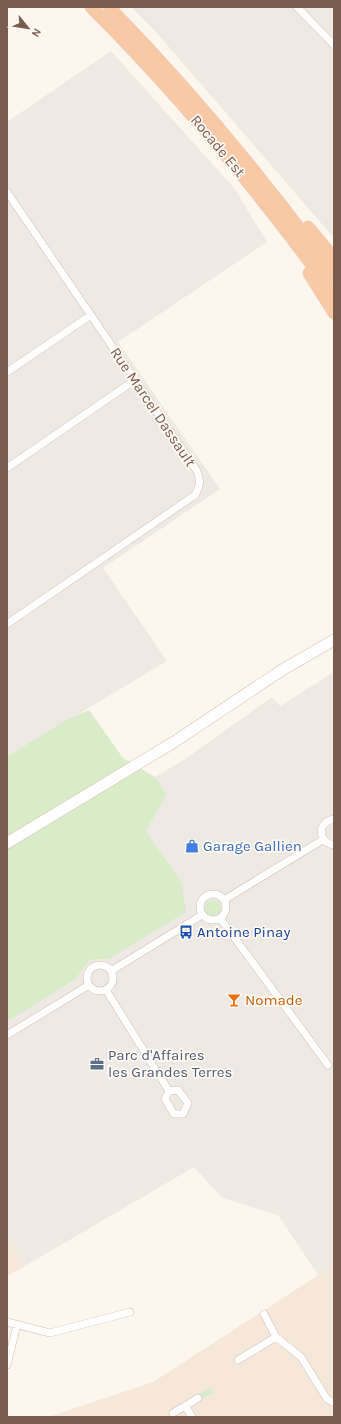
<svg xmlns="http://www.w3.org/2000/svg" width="341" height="1424" font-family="Karla,sans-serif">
	<rect width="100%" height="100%" fill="#fdf6ec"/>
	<path fill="#f5e8da" d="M 7,1235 L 25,1266 L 7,1276 Z
		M 334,1265 L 334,1417 L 48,1417 L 153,1382 Z"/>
	<path fill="#efe9e4" d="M 131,7 L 334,7 L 334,238 L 156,32 Z
		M 111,51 L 234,188 L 267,242 L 118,342 L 220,489 L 103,568 L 167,661 L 7,757 L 7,122 Z
		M 334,672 L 334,1265 L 318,1275 L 278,1215 L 222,1198 L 194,1167 L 25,1266 L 7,1235 L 7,1022 L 76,979 L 89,960 L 109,959 L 182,883 L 146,831 L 167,794 L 155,777 L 185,759 L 272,697 L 280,706 Z"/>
	<path fill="#d8ecc9" d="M 89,710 L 123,758 L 155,777 L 167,794 L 146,831 L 182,883 L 186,912 L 109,959 L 89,960 L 76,979 L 7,1022 L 7,757 L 64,721 Z
		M205 908a8 8 0 1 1 16 0a8 8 0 1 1-16 0Z
		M 210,1388 L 213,1393 L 199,1400 L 200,1397 L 198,1394 Z"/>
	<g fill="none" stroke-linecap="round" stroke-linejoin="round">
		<g stroke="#d1beb0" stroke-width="8">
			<path id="minor" d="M 297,7 L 334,45
				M 7,192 L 197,471 C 201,481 200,486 195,495 L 7,624
				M 7,372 L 91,315
				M 7,468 L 135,380
				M 334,819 C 317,822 317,842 334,845
				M200 907a13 13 0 1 1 26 0a13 13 0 1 1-26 0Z
				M 224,900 L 324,839
				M 220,918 L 328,1065
				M87 978a13 13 0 1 1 26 0a13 13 0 1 1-26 0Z
				M 111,971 L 202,915
				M 106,990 L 169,1091 L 165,1099 L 174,1114 L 183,1114 L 188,1103 L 178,1090 L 169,1091
				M 7,1035 L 89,985
				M 264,1314 L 276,1337 L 301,1357 L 327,1399 L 334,1403
				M 7,1322 L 50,1333 L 130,1312
				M 238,1360 L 276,1337
				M 7,1365 L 17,1325
				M 173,1413 L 185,1406
				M 192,1417 L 185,1406 L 198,1398"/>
		</g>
		<g stroke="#d6c0b0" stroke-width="12">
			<path id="secondary" d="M 7,843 L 174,742 L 282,670 L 334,640"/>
		</g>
		<g stroke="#dad1cd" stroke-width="13">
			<path id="trunk" d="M 91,7 C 180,96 260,193 334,295
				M 109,7 C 191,91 265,180 334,275
				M 308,227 L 334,258
				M 309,273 L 334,313"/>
		</g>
		<use href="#minor" stroke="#fff" stroke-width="7"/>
		<use href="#secondary" stroke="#fff" stroke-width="11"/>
		<use href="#trunk" stroke="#f9c8a4" stroke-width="12"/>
	</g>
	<defs>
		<g id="shop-bare" transform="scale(1.08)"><path d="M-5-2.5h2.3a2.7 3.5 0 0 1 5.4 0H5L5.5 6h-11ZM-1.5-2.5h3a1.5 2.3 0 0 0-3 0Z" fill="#3f7fe0" stroke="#fffaf3" stroke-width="2.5" paint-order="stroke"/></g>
		<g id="bus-bare" transform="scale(1.08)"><path d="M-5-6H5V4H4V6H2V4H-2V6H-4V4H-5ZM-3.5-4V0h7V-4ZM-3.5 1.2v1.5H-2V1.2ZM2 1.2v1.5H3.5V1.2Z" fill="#1a4fb4" stroke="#fffaf3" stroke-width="2.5" paint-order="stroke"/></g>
		<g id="bar-bare" transform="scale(1.08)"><path d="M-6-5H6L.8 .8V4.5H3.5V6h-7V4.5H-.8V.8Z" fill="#e8710a" stroke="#fffaf3" stroke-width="2.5" paint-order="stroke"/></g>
		<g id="office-bare" transform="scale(1.08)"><path d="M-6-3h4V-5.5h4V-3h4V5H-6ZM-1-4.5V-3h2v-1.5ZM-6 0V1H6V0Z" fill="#5c6f8a" stroke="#fffaf3" stroke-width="2.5" paint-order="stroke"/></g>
	</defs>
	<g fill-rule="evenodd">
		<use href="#shop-bare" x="192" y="846"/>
		<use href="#bus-bare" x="186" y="932"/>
		<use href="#bar-bare" x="234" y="1000"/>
		<use href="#office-bare" x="97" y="1064"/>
	</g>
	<g text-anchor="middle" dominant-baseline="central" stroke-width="3.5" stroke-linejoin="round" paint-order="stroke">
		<g font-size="15" fill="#7a5c4d" stroke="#fffaf3">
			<text transform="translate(218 146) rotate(50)">Rocade Est</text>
			<text transform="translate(153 407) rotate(56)">Rue Marcel Dassault</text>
		</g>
		<g font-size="15" fill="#366cbe" stroke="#fffaf3" text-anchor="start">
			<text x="203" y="846">Garage Gallien</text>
		</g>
		<g font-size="15" fill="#164399" stroke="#fffaf3" text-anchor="start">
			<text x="197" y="932">Antoine Pinay</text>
		</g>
		<g font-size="15" fill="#c56008" stroke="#fffaf3" text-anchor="start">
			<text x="245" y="1000">Nomade</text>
		</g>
		<g font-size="15" fill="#4e5e75" stroke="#fffaf3" text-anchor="start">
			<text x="108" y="1055">Parc d'Affaires<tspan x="108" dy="17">les Grandes Terres</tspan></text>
		</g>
	</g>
	<rect width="341" height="1424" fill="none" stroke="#7a5c4d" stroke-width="16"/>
	<g transform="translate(28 28) rotate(120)" stroke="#fffaf3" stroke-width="3" paint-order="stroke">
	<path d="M0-3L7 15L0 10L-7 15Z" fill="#7a5c4d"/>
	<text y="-6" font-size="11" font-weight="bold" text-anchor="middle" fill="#7a5c4d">N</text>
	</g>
</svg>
